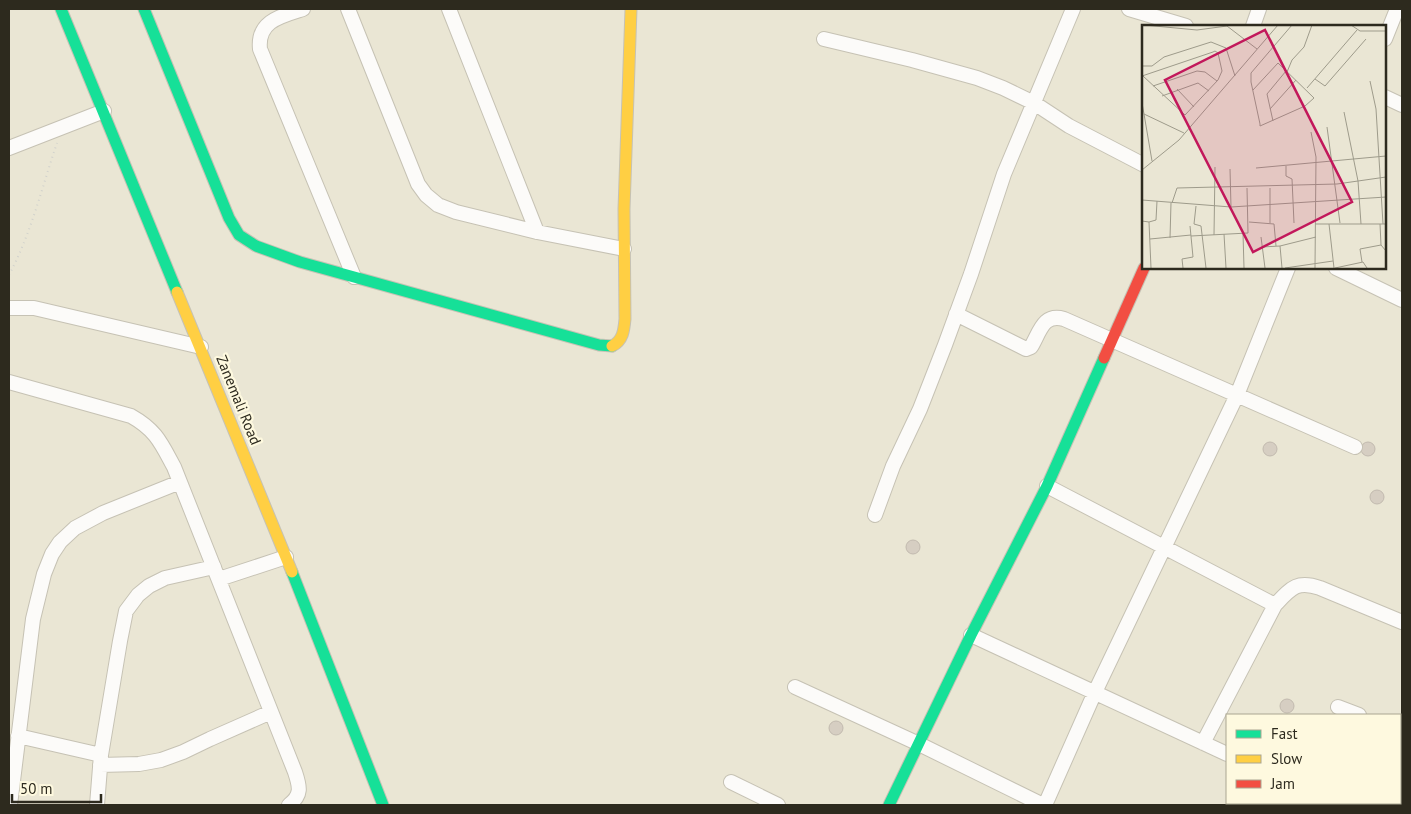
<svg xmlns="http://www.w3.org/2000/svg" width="1411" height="814" font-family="'PT Sans',sans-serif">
	<rect width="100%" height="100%" fill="#eae6d4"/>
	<path fill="#d6cec2" stroke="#c2baaf" d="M1361 449a7 7 0 1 1 14 0a7 7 0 1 1-14 0Z
		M1263 449a7 7 0 1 1 14 0a7 7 0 1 1-14 0Z
		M1370 497a7 7 0 1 1 14 0a7 7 0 1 1-14 0Z
		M906 547a7 7 0 1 1 14 0a7 7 0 1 1-14 0Z
		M1280 706a7 7 0 1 1 14 0a7 7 0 1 1-14 0Z
		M829 728a7 7 0 1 1 14 0a7 7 0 1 1-14 0Z"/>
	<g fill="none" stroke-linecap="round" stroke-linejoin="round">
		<g stroke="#c6c2b4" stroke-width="16">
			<path id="street" d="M 303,9 C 281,16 257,21 260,49 L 354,277
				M 348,9 L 418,184 L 426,195 L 438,205 L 456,212 L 537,232 L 624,249
				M 449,9 L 537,232
				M 1129,9 L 1186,26
				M 1253,26 L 1259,9
				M 824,39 L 912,60 L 977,78 L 1003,88 L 1034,103 L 1069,126 L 1144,165
				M 1385,39 L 1397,9
				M 1385,97 L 1402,105
				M 9,148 L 104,111
				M 1336,268 L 1402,300
				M 9,308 L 34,308 L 201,347
				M 956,314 L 1026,349 L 1031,347 C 1040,332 1043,313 1064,319 L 1355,447
				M 9,382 L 131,416 C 156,430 161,443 174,467 L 295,772 C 300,787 302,795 289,805
				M 1047,486 L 1275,605
				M 875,515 L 893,466 L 920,409 L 945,345 L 971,274 L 1004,174 L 1073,9
				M 219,579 L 286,557
				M 971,635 L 1227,754
				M 795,687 L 919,744 L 1043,805
				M 1338,707 L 1359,715
				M 1400,731 L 1402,732
				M 18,736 L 101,755
				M 1203,743 L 1275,605 C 1291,588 1297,580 1320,588 L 1402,622
				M 100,765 L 139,764 L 161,760 L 183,752 L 210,739 L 271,712
				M 731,782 L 778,805
				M 10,805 L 33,619 L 44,574 L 52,554 L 60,542 L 75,528 L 103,513 L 180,482
				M 97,805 L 101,755 L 120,641 L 126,611 L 138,595 L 149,586 L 165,578 L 214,567
				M 1045,805 L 1095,692 L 1237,395 L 1288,268
				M 1260,805 L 1261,803"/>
		</g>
		<g stroke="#c6c2b4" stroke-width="13">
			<path id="fast" d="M 61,9 L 177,292
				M 144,9 L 229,218 L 239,235 L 256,246 L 300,262 L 599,345 L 612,346
				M 292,572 L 383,805
				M 889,805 L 971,635 L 1047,486 L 1104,358"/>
		</g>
		<g stroke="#c6c2b4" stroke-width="13">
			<path id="slow" d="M 177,292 L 292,572
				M 612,346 C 623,341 624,330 625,319 L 624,209 L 631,9"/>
		</g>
		<g stroke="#c6c2b4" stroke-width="13">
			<path id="jam" d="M 1104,358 L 1144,268"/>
		</g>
		<path stroke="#d2d2cc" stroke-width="2" stroke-dasharray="1 4" stroke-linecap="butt" d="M 9,275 C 31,234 42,187 57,143"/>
		<use href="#street" stroke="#fcfbf9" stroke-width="14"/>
		<use href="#fast" stroke="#16e098" stroke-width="11"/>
		<use href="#slow" stroke="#ffcf43" stroke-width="11"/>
		<use href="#jam" stroke="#f24e42" stroke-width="11"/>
	</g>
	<g text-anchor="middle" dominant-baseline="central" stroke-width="4.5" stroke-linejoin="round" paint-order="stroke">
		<g font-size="15" fill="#2d2a1e" stroke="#fef9df">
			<text transform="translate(239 400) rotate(68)">Zanemali Road</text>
		</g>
	</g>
	<g transform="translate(1142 25)">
		<rect width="244" height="244" fill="#eae6d4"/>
		<path fill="none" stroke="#9e9b8b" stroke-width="1" d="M 2,0 L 55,5 L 85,1 L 115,24M 209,0 L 218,6 L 244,6M 0,41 L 10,41 L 22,32 L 69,17 L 84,23 L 93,51M 145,47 L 150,35 L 162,22 L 170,0M 0,51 L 71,27 L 73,26 L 76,28 L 80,46 L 76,55 L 43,90 L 1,51M 173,54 L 183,61 L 224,14M 228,56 L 234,84 L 241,199M 11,61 L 55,46 L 63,47 L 75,56M 165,63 L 215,5M 35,64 L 52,82M 111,65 L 136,38 L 172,73 L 163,81 L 118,101 L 118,99 L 109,57 L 109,48 L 150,0M 20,71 L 56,58 L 67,66M 0,78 L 2,89 L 42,108M 128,84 L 154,55M 202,87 L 216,156 L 219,199M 2,89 L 10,136M 131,96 L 125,69 L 144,46M 185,102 L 198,198M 169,107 L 174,132 L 173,243M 144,141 L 144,151 L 150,154 L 152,198M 114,143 L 244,131M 88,144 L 89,182M 0,145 L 37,115 L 136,0M 0,175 L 89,182 L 244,172M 30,178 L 35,163 L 195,159 L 244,152M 54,181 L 52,199 L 59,201 L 64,243M 0,196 L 7,197 L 9,243M 7,197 L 14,195 L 15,176M 107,197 L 132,199 L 134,221M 128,198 L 128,163M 173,199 L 244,199M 187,199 L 192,243M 238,199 L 239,220M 101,208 L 102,243M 82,209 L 84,243M 72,210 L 73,142M 49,211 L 106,208 L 105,163M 119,212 L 123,243M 28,213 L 29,178M 8,214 L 49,210M 138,221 L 174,212M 120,222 L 138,221 L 140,243M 220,237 L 218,224 L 239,220 L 244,226M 41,243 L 40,234 L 51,232 L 48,201M 143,243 L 191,236M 193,243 L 221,237 L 225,243"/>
		<path fill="#c2185b" fill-opacity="0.15" stroke="#c2185b" stroke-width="2.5" d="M 123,5 L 210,177 L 111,227 L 23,55 Z"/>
		<rect width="244" height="244" fill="none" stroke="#2d2a1e" stroke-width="2.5"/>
	</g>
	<rect width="1411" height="814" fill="none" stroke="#2d2a1e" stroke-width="20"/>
	<rect x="1226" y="714" width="175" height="90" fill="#fef9df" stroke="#aaa692"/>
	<rect x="1236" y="730" width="25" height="8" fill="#16e098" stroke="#aaa692"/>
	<text x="1271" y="739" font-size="15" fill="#2d2a1e">Fast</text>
	<rect x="1236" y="755" width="25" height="8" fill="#ffcf43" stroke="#aaa692"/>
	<text x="1271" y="764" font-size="15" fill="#2d2a1e">Slow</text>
	<rect x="1236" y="780" width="25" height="8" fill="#f24e42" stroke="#aaa692"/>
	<text x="1271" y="789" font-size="15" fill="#2d2a1e">Jam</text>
	<path d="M12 794v8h89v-8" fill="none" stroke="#2d2a1e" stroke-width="2.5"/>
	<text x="20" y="794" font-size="15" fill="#2d2a1e" stroke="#fef9df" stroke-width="4" paint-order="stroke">50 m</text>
</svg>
